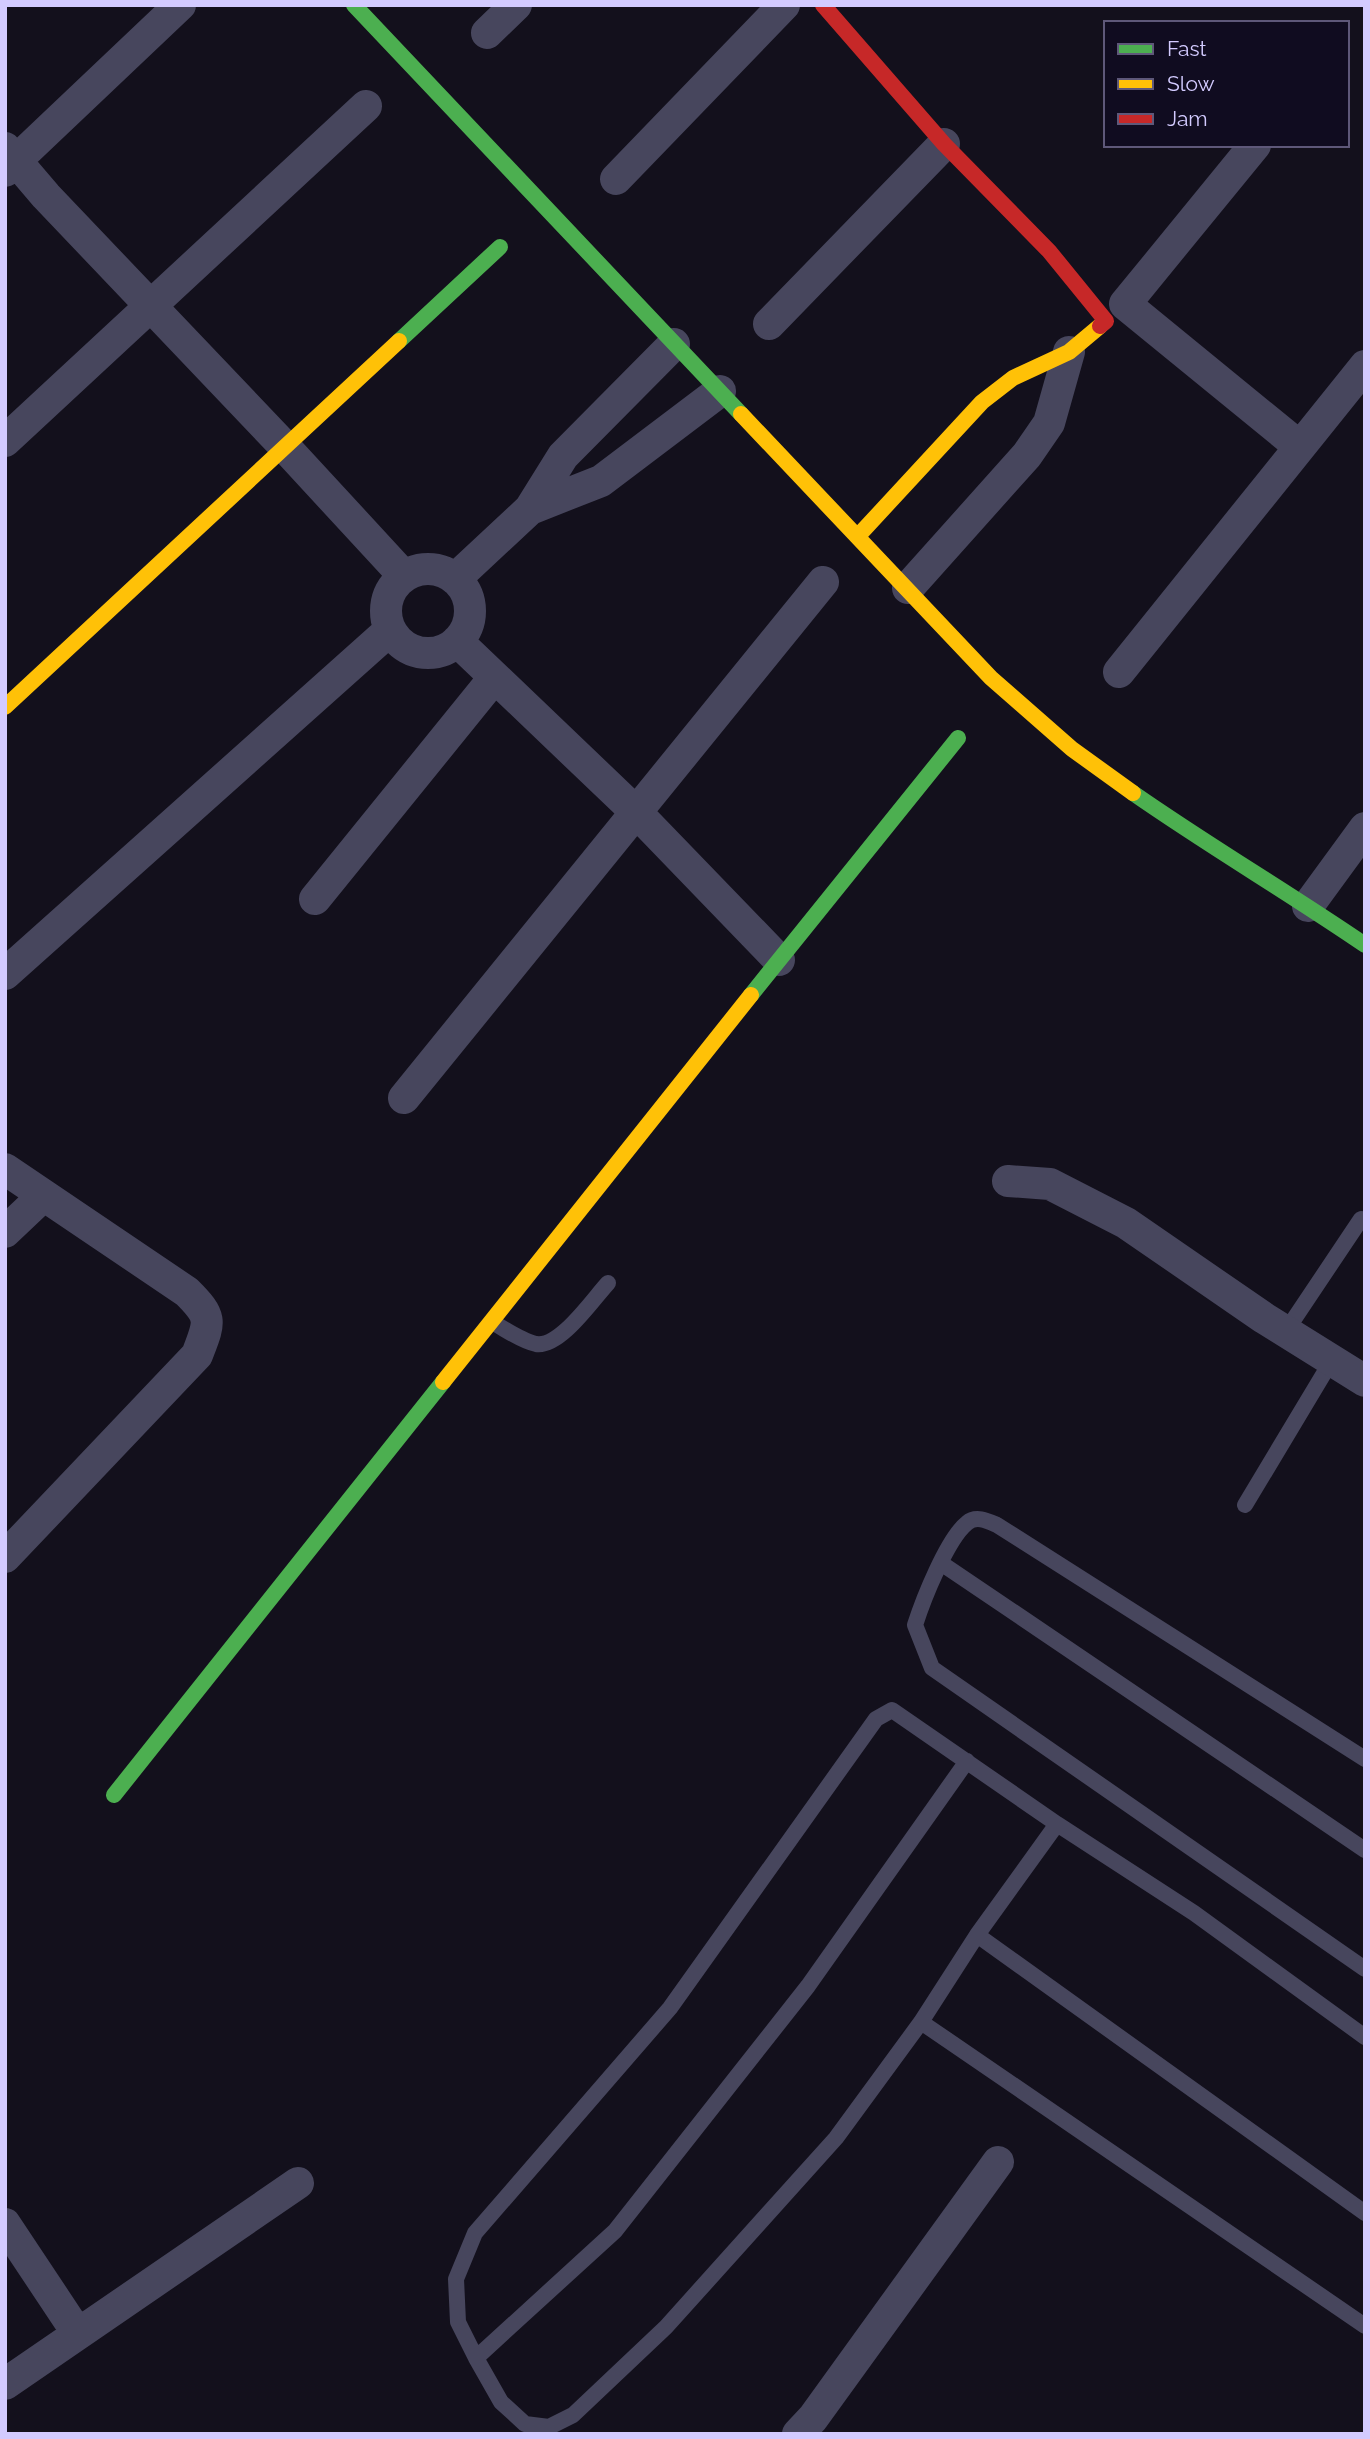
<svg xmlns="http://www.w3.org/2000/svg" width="1370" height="2439" font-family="Raleway,sans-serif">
	<rect width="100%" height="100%" fill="#13101c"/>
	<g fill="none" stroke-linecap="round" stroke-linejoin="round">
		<path stroke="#47465d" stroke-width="16" d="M 492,1322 C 505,1329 521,1341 536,1344 C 560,1348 593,1299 608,1283
			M 1286,1331 L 1361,1219
			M 1245,1505 L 1332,1360
			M 941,1563 L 1365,1850
			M 1365,1759 L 997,1525 C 988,1521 976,1515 967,1523 C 947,1539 923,1600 915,1625 L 932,1668 L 1365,1969
			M 1057,1824 L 977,1935 L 921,2022 L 836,2138 L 666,2327 L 573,2415 L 549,2427 L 525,2424 L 501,2402 L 476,2358 L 458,2322 L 456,2279 L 475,2233 L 670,2008 L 876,1719 L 892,1710 L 1057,1824 L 1194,1913 L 1365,2037
			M 977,1935 L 1365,2213
			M 921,2022 L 1365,2326
			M 476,2358 L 615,2231 L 808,1986 L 967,1761"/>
		<path stroke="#47465d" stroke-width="32" d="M 487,33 L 516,5
			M 1255,145 L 1125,304 L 1300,447
			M 5,148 L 46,196 L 285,447 L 404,576
			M 5,171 L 180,5
			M 616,179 L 784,5
			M 769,324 L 944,144
			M 5,441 L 366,106
			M 530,509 L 601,481 L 720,391
			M386 611a42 42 0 1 1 84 0a42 42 0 1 1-84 0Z
			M 455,579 L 530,509 L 563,456 L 674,344
			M 908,588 L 1027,455 L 1049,423 L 1069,352
			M 457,641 L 637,813 L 779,960
			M 1119,672 L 1365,366
			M 315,899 L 494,678
			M 1308,906 L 1365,828
			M 5,974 L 390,630
			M 404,1098 L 823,582
			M 5,1169 L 187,1292 C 213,1318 210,1321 197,1355 L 5,1557
			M 1008,1181 L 1050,1184 L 1126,1223 L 1264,1318 L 1365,1381
			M 5,1232 L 43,1196
			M 5,2224 L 78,2334
			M 5,2384 L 298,2183
			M 798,2434 L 813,2418 L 998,2162"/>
		<path stroke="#4caf50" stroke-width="16" d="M 354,5 L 741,414
			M 399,341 L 500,247
			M 1133,793 C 1209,846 1289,893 1365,945
			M 751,995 L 958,738
			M 114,1795 L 443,1382"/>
		<path stroke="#ffc107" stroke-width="16" d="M 741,414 L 991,678 L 1072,749 L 1133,793
			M 858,536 L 982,402 L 1013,378 L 1069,352 L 1100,326
			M 5,707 L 399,341
			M 443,1382 L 751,995"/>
		<path stroke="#c62828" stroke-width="16" d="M 823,5 L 944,144 L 1049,251 L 1106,321 L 1100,326"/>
	</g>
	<rect width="1370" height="2439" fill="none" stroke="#d3cbff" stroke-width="14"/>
	<rect x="1104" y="21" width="245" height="126" fill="#100c20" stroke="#5e5879" stroke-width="2"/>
	<rect x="1118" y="44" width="35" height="10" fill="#4caf50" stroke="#5e5879" stroke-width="2"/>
	<text x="1167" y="56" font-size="21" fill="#d3cbff">Fast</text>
	<rect x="1118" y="79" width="35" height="10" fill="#ffc107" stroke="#5e5879" stroke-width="2"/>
	<text x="1167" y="91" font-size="21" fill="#d3cbff">Slow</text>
	<rect x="1118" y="114" width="35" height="10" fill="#c62828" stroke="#5e5879" stroke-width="2"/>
	<text x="1167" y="126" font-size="21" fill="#d3cbff">Jam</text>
</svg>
